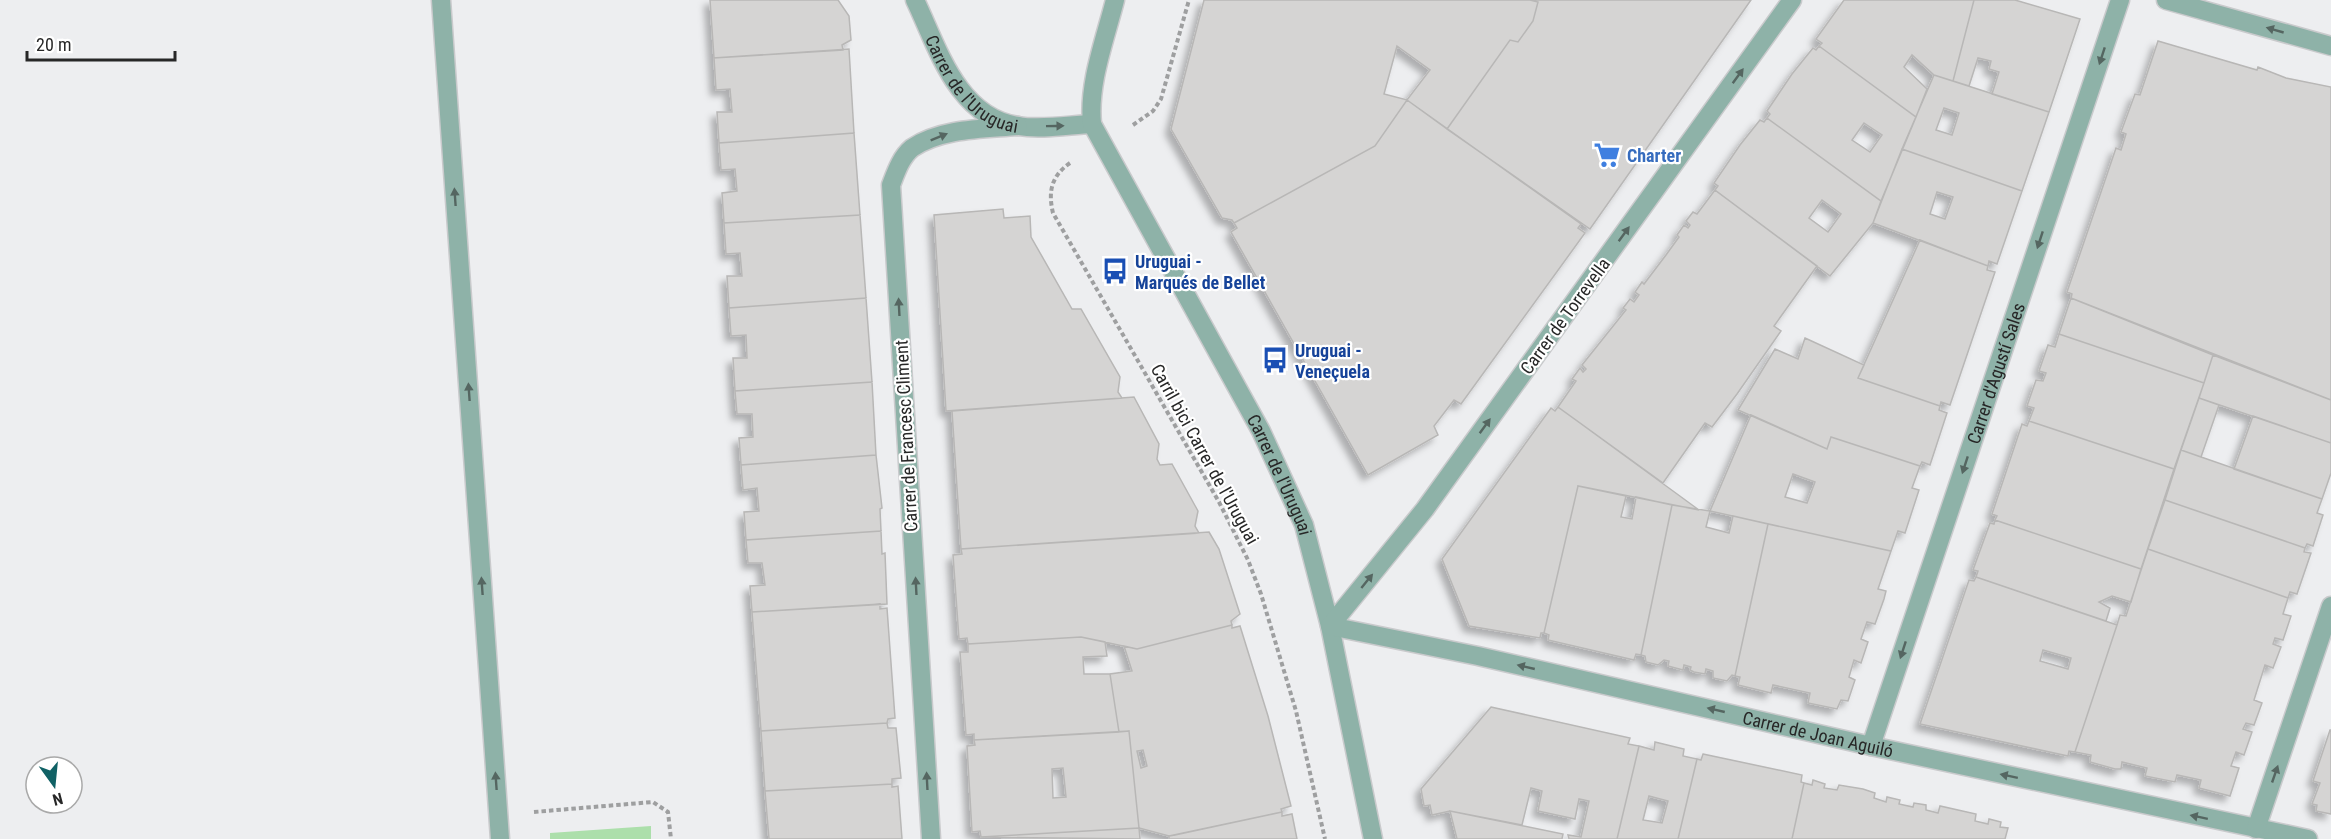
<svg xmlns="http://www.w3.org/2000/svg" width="2331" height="839" font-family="'Roboto Condensed',sans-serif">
	<defs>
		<filter id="shadow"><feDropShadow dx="-5.5" dy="5.5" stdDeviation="3" flood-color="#0004"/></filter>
	</defs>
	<rect width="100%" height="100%" fill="#edeef0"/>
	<path fill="#acdfab" d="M 651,826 L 651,839 L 550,839 L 550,833 Z"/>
	<path fill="#d5d4d3" stroke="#b8b7b6" stroke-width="1.5" fill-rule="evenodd" filter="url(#shadow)" d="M 710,0 L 838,0 L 849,16 L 851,40 L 842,45 L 843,50 L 714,58 Z
		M 1204,0 L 1530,0 L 1538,2 L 1533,21 L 1518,42 L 1510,40 L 1447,129 L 1407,100 L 1375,146 L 1234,223 L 1232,220 L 1222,218 L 1171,129 ZM 1397,46 L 1430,70 L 1407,100 L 1384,94 Z
		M 1530,0 L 1751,0 L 1590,229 L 1447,129 L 1510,40 L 1518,42 L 1533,21 L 1538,2 Z
		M 1844,0 L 1974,0 L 1953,81 L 1934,75 L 1912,55 L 1904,67 L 1927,89 L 1916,117 L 1819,46 L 1822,43 L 1816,39 Z
		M 1974,0 L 2015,0 L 2080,19 L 2049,112 L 1992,94 L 1999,72 L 1989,69 L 1991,61 L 1978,58 L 1969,86 L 1953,81 Z
		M 2158,41 L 2257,70 L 2258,67 L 2286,78 L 2331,87 L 2331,400 L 2071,298 L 2072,294 L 2067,292 L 2116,148 L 2121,150 L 2126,134 L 2121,132 L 2135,94 L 2140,95 Z
		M 1819,46 L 1916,117 L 1881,201 L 1767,118 L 1770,114 L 1767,111 L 1792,74 L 1813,48 L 1816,50 ZM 1864,123 L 1882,135 L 1870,152 L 1852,140 Z
		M 849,49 L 854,133 L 719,143 L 717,112 L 732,112 L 730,89 L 716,90 L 714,58 Z
		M 1934,75 L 2049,112 L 2022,191 L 1902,149 ZM 1944,108 L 1959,113 L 1952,135 L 1936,130 Z
		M 1407,100 L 1581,224 L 1578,228 L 1585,233 L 1461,404 L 1454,400 L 1434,426 L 1438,435 L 1368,475 L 1231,232 L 1237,228 L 1234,223 L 1375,146 Z
		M 1767,118 L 1881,201 L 1873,223 L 1830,276 L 1715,190 L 1718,186 L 1714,183 L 1740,145 L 1760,120 L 1764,122 ZM 1822,200 L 1841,214 L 1828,232 L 1809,218 Z
		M 854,133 L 860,215 L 724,223 L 722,193 L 737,191 L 735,169 L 721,170 L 719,143 Z
		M 1902,149 L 2022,191 L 1997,264 L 1989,261 L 1988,266 L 1873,223 ZM 1937,192 L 1953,197 L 1945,219 L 1930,214 Z
		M 1715,190 L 1817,266 L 1774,326 L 1781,331 L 1737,394 L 1712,427 L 1705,423 L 1663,483 L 1558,407 L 1576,381 L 1572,379 L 1580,368 L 1583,372 L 1586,369 L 1582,365 L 1626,310 L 1623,308 L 1630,299 L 1634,302 L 1639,295 L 1635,292 L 1642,282 L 1644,284 L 1666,255 L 1679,237 L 1677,235 L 1684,225 L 1688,228 L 1690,225 L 1686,221 L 1693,212 L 1697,214 Z
		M 1003,209 L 1004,218 L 1030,216 L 1031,237 L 1072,309 L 1081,309 L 1120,377 L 1118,392 L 1122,398 L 946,411 L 934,215 Z
		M 860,215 L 866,298 L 729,308 L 727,276 L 742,276 L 740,253 L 726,254 L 724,223 Z
		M 1920,240 L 1988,266 L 1987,270 L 1995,272 L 1950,405 L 1941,402 L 1940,406 L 1858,378 Z
		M 866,298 L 872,382 L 735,391 L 733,358 L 747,358 L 746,335 L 731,336 L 729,308 Z
		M 2071,298 L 2213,355 L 2204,383 L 2059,334 Z
		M 2059,334 L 2204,383 L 2174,469 L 2029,421 L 2034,408 L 2027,406 L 2036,380 L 2043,381 L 2046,373 L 2039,371 L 2048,345 L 2055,347 Z
		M 1805,338 L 1864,365 L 1858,378 L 1940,406 L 1939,410 L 1947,413 L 1930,465 L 1922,462 L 1920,466 L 1831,437 L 1827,449 L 1738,410 L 1775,349 L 1798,359 Z
		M 2213,355 L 2331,400 L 2331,443 L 2199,398 Z
		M 872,382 L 876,455 L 741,465 L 739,438 L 753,437 L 752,414 L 737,414 L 735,391 Z
		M 1134,397 L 1159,444 L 1157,459 L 1160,465 L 1172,464 L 1198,511 L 1195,526 L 1199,533 L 961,549 L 952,411 Z
		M 2199,398 L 2219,405 L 2201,457 L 2181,450 Z
		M 1558,407 L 1699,510 L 1578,486 L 1544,633 L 1541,633 L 1540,638 L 1469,626 L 1442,559 L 1551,408 L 1555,411 Z
		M 1751,415 L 1827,449 L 1831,437 L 1920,466 L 1912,488 L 1919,490 L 1905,533 L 1898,531 L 1891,551 L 1710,511 ZM 1793,474 L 1815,482 L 1807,503 L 1785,497 Z
		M 2253,416 L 2331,443 L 2331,473 L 2322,499 L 2234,469 Z
		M 2029,421 L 2174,469 L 2141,569 L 1995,520 L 1997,516 L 1992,514 L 2022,424 L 2027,426 Z
		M 2181,450 L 2322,499 L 2317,513 L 2323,515 L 2313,546 L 2307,544 L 2305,548 L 2165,500 Z
		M 876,455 L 882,508 L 880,509 L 881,531 L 746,540 L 744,512 L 759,511 L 757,488 L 743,490 L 741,465 Z
		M 1578,486 L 1626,496 L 1621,517 L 1632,519 L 1636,497 L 1672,505 L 1641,655 L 1636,654 L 1634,660 L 1548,640 L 1549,635 L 1544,633 Z
		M 2165,500 L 2305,548 L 2304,552 L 2311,553 L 2297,594 L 2290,592 L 2288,598 L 2148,549 Z
		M 1672,505 L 1710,511 L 1706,527 L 1729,533 L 1733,516 L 1768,524 L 1735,676 L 1732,675 L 1727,681 L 1713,678 L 1713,671 L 1706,669 L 1705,674 L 1694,672 L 1690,670 L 1691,667 L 1684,665 L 1683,670 L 1668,666 L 1669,661 L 1664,660 L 1658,665 L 1646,662 L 1645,656 L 1641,655 Z
		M 1995,520 L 2141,569 L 2131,602 L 2112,596 L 2099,602 L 2110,608 L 2106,621 L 1976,577 L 1978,571 L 1973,570 L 1990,523 L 1994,524 Z
		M 1768,524 L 1891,551 L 1878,589 L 1886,591 L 1884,599 L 1875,624 L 1867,622 L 1861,639 L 1868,642 L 1861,663 L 1854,660 L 1849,677 L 1855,680 L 1848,701 L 1841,700 L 1837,709 L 1808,703 L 1810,693 L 1773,685 L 1771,693 L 1738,685 L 1740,677 L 1735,676 Z
		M 881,531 L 882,554 L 885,553 L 887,604 L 752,612 L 750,586 L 765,585 L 762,563 L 748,563 L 746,540 Z
		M 1209,532 L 1219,549 L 1240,614 L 1231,621 L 1232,625 L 1137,649 L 1081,637 L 968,644 L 967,638 L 959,639 L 953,555 L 962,554 L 961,549 Z
		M 2148,549 L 2288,598 L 2283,614 L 2291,616 L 2283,640 L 2275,638 L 2273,644 L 2281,647 L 2273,668 L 2265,665 L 2254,700 L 2262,703 L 2254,725 L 2246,723 L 2243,729 L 2252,732 L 2244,755 L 2236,752 L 2231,766 L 2239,768 L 2230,796 L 2199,788 L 2201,780 L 2177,775 L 2175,782 L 2145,776 L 2147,768 L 2122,762 L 2121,769 L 2115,769 L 2090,762 L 2091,755 L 2075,752 L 2117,625 L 2120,615 L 2126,616 Z
		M 1976,577 L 2117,625 L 2075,752 L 2069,751 L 2068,756 L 1920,724 L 1969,580 L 1974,581 ZM 2043,650 L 2071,658 L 2068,669 L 2040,661 Z
		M 880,604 L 880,609 L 887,608 L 895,718 L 888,719 L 887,723 L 761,731 L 752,612 Z
		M 1232,625 L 1232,628 L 1240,626 L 1268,716 L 1291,806 L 1281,809 L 1282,812 L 1169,836 L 1139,828 L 1129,731 L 1119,732 L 1110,674 L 1132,671 L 1124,646 L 1137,649 ZM 1143,750 L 1147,766 L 1141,768 L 1137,751 Z
		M 1081,637 L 1105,642 L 1107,656 L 1083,657 L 1084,674 L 1110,674 L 1119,732 L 974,740 L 974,734 L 966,735 L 960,652 L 968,652 L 968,644 Z
		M 1491,707 L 1630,738 L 1628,744 L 1639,746 L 1617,839 L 1569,839 L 1568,835 L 1581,837 L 1589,801 L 1579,799 L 1575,819 L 1538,811 L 1542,791 L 1531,788 L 1522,825 L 1450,811 L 1432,815 L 1430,805 L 1424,806 L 1421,789 Z
		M 887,723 L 888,728 L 896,728 L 901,778 L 892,779 L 892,784 L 765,791 L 761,731 Z
		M 2330,730 L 2331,730 L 2331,814 L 2316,811 L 2317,805 L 2312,804 L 2320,783 L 2313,781 Z
		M 1129,731 L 1139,828 L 981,837 L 980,831 L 972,832 L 967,746 L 975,745 L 974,740 ZM 1063,768 L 1066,797 L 1053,798 L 1052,769 Z
		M 1655,742 L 1684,749 L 1683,756 L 1697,759 L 1678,839 L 1617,839 L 1639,746 L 1654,750 ZM 1649,796 L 1668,801 L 1662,823 L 1643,820 Z
		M 1703,754 L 1802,775 L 1801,782 L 1804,783 L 1792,839 L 1678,839 L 1697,759 L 1701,760 Z
		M 1813,780 L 1825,784 L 1824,788 L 1837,790 L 1839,785 L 1863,789 L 1875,793 L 1874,798 L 1886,802 L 1887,797 L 1900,800 L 1899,804 L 1913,807 L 1914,803 L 1926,805 L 1926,810 L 1938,813 L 1940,806 L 1976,814 L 1975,821 L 1988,824 L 1989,819 L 2001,822 L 2000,827 L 2008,828 L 2005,839 L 1792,839 L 1804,783 L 1812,785 Z
		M 892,784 L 892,787 L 898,786 L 902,839 L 769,839 L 765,791 Z
		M 1450,811 L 1563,834 L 1562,839 L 1457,839 Z
		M 1282,812 L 1282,816 L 1292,814 L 1297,839 L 1169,839 L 1169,836 L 1175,835 Z
		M 1139,828 L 1140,839 L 981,837 L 1104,830 Z"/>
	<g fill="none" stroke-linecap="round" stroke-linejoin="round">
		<g stroke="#c9cacc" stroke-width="21">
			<g id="minor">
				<path d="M 441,0 L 500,839"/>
				<path id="s1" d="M 915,0 C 938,48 957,117 1018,126 C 1041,130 1069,125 1092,124"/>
				<path id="s2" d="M 1115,0 C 1105,40 1088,83 1092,124 L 1261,431 L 1304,525 L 1330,626 L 1373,839"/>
				<path id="s3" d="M 1792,0 L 1425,509 L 1330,626 L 1478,656 L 1871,746 L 2308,839"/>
				<path d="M 2166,0 L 2331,46"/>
				<path id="s4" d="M 1871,746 L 2120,0"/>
				<path d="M 2256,829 L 2331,606"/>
				<path d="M 931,839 L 891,185 C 896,172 901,157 912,148 C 942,128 984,129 1018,126"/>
			</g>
		</g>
		<path stroke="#9e9fa0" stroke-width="4" stroke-dasharray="4.5 3" stroke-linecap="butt" d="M 1133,125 L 1153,111 L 1161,99 L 1189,0
			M 1070,163 C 1051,176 1048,192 1053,213 L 1219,502 L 1248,560 L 1261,594 L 1296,711 L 1325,839
			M 534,812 L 653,802 L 668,812 L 671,839"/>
		<use href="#minor" stroke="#8eb2a8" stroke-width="18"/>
	</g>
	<defs><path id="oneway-solid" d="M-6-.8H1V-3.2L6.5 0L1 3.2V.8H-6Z" transform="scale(1.5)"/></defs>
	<g fill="#556661">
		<use href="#oneway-solid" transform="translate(2275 30) rotate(-164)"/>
		<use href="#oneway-solid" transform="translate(2102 56) rotate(108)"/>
		<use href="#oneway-solid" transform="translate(1738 76) rotate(-54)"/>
		<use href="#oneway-solid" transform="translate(1055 126) rotate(-1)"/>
		<use href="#oneway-solid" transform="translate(939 137) rotate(-22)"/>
		<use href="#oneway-solid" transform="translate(455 197) rotate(-94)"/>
		<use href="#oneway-solid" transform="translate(1624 234) rotate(-54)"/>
		<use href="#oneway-solid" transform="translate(2040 240) rotate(108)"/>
		<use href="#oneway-solid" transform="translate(899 307) rotate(-93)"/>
		<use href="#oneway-solid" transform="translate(469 392) rotate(-94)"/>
		<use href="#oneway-solid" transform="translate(1485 426) rotate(-54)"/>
		<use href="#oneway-solid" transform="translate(1965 465) rotate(108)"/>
		<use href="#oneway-solid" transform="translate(1367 581) rotate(-51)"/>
		<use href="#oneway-solid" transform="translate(482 586) rotate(-94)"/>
		<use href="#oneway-solid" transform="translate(916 586) rotate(-93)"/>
		<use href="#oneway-solid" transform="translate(1903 650) rotate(108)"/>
		<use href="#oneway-solid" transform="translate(1526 667) rotate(-167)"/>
		<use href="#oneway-solid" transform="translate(1716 710) rotate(-167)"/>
		<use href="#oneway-solid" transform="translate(2275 774) rotate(-71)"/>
		<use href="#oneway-solid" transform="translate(2009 776) rotate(-168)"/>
		<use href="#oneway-solid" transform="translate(496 781) rotate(-94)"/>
		<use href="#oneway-solid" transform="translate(927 781) rotate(-93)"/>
		<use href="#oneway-solid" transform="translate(2199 817) rotate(-168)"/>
	</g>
	<defs>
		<g id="supermarket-bare" transform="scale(2.07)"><path d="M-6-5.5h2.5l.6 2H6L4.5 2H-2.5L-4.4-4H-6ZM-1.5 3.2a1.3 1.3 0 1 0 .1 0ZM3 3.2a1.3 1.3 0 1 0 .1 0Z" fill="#3f7fe0" stroke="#fff" stroke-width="2.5" paint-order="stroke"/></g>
		<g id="bus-bare" transform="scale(2.07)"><path d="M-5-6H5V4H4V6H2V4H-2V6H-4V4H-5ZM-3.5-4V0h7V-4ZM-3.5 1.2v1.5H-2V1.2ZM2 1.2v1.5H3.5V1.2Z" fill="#1a4fb4" stroke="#fff" stroke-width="2.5" paint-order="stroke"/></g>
	</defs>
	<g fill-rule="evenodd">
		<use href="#supermarket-bare" x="1607" y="155"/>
		<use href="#bus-bare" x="1115" y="271"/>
		<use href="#bus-bare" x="1275" y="360"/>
	</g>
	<g text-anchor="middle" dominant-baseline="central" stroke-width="4.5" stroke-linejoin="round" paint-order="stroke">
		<g font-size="18" fill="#272727" stroke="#fff">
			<text stroke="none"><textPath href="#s1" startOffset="105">Carrer de l'Uruguai</textPath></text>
			<text transform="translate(1565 316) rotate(-54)">Carrer de Torrevella</text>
			<text stroke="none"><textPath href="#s4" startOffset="393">Carrer d'Agustí Sales</textPath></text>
			<text transform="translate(906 436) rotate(-93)">Carrer de Francesc Climent</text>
			<text transform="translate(1205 454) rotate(61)">Carril bici Carrer de l'Uruguai</text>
			<text stroke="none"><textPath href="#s2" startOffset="525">Carrer de l'Uruguai</textPath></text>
			<text stroke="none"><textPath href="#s3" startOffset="1278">Carrer de Joan Aguiló</textPath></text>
		</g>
		<g font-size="18" font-weight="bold" fill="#366cbe" stroke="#fff" text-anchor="start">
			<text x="1627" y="155">Charter</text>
		</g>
		<g font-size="18" font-weight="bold" fill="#164399" stroke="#fff" text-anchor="start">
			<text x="1135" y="261">Uruguai -<tspan x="1135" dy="21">Marqués de Bellet</tspan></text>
			<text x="1295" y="350">Uruguai -<tspan x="1295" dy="21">Veneçuela</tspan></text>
		</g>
	</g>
	<g transform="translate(54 785) rotate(165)"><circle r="28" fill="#ffffff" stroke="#a9a9a9" stroke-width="1.5"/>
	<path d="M0-4.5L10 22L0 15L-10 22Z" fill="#106165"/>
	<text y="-9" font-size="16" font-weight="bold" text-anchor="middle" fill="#272727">N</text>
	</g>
	<path d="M27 51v9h148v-9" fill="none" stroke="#272727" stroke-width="3"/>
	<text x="36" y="51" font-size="18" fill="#272727" stroke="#ffffff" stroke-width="4.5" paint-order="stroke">20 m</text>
</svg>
